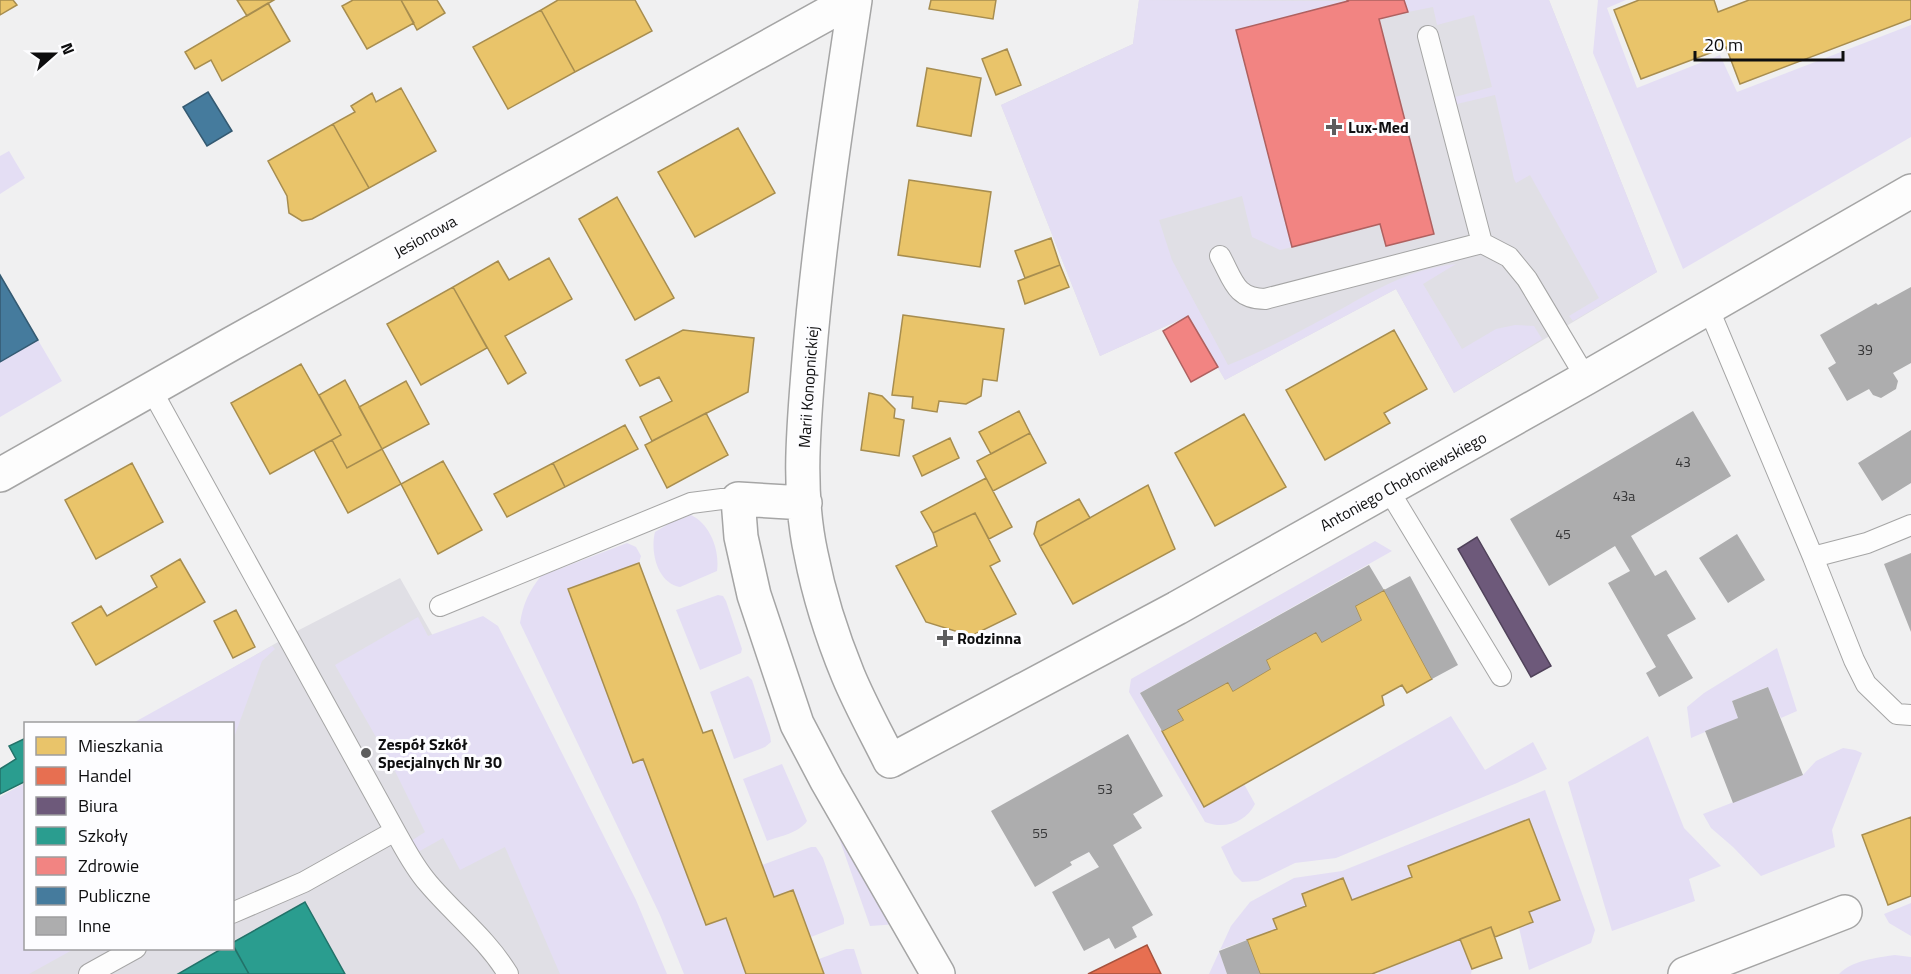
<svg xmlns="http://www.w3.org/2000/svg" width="1911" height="974" font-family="'Titillium Web',sans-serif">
	<rect width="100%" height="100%" fill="#f0f0f1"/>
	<path fill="#e0dfe5" d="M 1139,0 L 1549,0 L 1657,272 L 1454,393 L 1396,289 L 1225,380 L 1188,316 L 1100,356 L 1001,105 L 1133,44 Z
		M 400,578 L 517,784 L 571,974 L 0,974 L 0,797 L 25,783 L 26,948 L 232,948 L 232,724 L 210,681 L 299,630 Z"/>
	<path fill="#e4def4" d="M 1139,0 L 1348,1 L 1236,30 L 1292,247 L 1280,250 L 1252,237 L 1242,196 L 1159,220 L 1172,260 L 1228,365 C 1268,350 1307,327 1345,307 C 1380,287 1415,268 1456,264 L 1423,284 L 1462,349 L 1496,329 L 1515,325 L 1534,326 L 1542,339 L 1454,393 L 1396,289 L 1225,380 L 1188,316 L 1100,356 L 1001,105 L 1133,44 Z
		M 1404,0 L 1549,0 L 1657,272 L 1573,321 L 1569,316 L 1599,298 L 1530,175 L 1516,183 L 1514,179 L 1495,95 L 1457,104 L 1455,97 L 1492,87 L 1474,15 L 1437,25 L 1433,7 L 1408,12 Z
		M 1598,0 L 1626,0 L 1607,8 L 1637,88 L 1720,55 L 1737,92 L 1911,25 L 1911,137 L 1683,269 L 1593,53 Z
		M 9,151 L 25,178 L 0,194 L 0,156 Z
		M 38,340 L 62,381 L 0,417 L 0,362 Z
		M 691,515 C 710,524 720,550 717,571 L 680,587 C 657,583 650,551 655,532 L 670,523 Z
		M 1375,541 L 1392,551 L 1140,693 L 1204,806 L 1244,784 L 1255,804 C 1246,822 1225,830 1205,822 L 1129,692 L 1131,679 Z
		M 627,543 L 636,547 L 641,556 L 639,563 L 568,589 L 643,759 L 706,925 L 726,918 L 746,974 L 684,974 L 660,915 L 520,623 C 523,604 529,591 541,576 Z
		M 718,595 L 723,596 L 726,601 L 742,649 L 741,653 L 700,670 L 676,610 Z
		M 483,616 L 498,626 L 636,900 L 667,974 L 560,974 L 505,847 L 460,870 L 443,838 L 418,852 L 411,841 L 425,832 L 393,767 L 335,665 L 418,617 L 428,636 Z
		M 272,646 L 275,649 L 262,661 L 233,740 L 232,724 L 133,723 Z
		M 1777,648 L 1797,711 L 1781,718 L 1767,687 L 1732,701 L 1738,718 L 1691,738 L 1687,707 L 1704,693 Z
		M 748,676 L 752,680 L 770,735 L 771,742 L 765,747 L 734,759 L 710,692 Z
		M 1451,716 L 1485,770 L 1533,742 L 1547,769 L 1517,783 L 1336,858 L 1295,863 L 1258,881 L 1242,882 L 1234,874 L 1221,847 Z
		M 1648,736 L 1684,828 L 1721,866 L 1689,879 L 1695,901 L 1612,931 L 1568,782 Z
		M 1843,748 L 1855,750 L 1862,753 L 1832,830 L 1835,847 L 1761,876 L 1733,847 L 1711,828 L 1703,814 L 1803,775 L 1816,761 Z
		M 782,764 L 807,821 C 799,833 780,836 767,841 L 743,779 Z
		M 25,783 L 26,948 L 74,949 L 29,974 L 0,974 L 0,797 Z
		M 1545,790 L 1595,930 L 1591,943 L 1529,970 L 1519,928 L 1532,922 L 1529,912 L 1560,900 L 1412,877 L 1352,900 L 1302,894 L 1306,906 L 1273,919 L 1277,929 L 1219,950 L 1227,974 L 1209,974 L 1231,926 L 1250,902 L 1294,878 L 1342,871 Z
		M 833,821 L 898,924 L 870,926 Z
		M 811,847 L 816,847 L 823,858 L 844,919 L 844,924 L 839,926 L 811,937 L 793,891 L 774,897 L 762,865 Z
		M 1911,903 L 1911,936 L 1889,923 L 1884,914 Z
		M 1460,939 L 1472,969 L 1471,974 L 1379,974 L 1378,972 Z
		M 846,949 L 854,949 L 862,974 L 824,974 L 819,959 Z
		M 1895,955 L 1911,957 L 1911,974 L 1839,974 C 1853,960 1875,958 1895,955 Z"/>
	<path fill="#e9c46a" stroke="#a78d4f" stroke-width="1.5" d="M 0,0 L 13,0 L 17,5 L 0,15 Z
		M 237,0 L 274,0 L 247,16 Z
		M 353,0 L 401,0 L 414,23 L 367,49 L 342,6 Z
		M 401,0 L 437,0 L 445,13 L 417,30 Z
		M 558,0 L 635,0 L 652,31 L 575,72 L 541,10 Z
		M 931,0 L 996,0 L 993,19 L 929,9 Z
		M 1639,0 L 1714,0 L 1718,12 L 1749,0 L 1911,0 L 1911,19 L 1740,84 L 1726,47 L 1641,79 L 1614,10 Z
		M 268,3 L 290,41 L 222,81 L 211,60 L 195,69 L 185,52 Z
		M 541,10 L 575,72 L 508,109 L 473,47 Z
		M 1007,49 L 1021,85 L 996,95 L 982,59 Z
		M 927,68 L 981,78 L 971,136 L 917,126 Z
		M 401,88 L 436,151 L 369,188 L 333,124 L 355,112 L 351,106 L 372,93 L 376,102 Z
		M 333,124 L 369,188 L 312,219 L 302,221 L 289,213 L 287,196 L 268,161 Z
		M 738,128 L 775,193 L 695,237 L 658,172 Z
		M 909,180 L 991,192 L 980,267 L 898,255 Z
		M 617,197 L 674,298 L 635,320 L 579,219 Z
		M 1051,238 L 1060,265 L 1025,278 L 1015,251 Z
		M 549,258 L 572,299 L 505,336 L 526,373 L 508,384 L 453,287 L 498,261 L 509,280 Z
		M 1060,265 L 1069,287 L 1025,304 L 1018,281 Z
		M 453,287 L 487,348 L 421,385 L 387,324 Z
		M 903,315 L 1004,329 L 997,381 L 983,379 L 981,396 L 966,404 L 939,401 L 937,412 L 912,408 L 913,397 L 892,395 Z
		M 683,330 L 754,338 L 748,392 L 652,441 L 640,417 L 672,401 L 659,377 L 640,386 L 626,360 Z
		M 1394,330 L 1427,389 L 1384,413 L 1390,423 L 1325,460 L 1286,390 Z
		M 301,364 L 341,435 L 270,474 L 231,403 Z
		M 345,380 L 382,449 L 347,468 L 332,440 L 341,435 L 319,395 Z
		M 406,381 L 429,424 L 382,449 L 359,407 Z
		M 869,393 L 882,396 L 895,409 L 894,418 L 904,420 L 899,456 L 861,450 Z
		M 1019,411 L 1030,433 L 991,454 L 979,432 Z
		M 706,413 L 728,455 L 667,488 L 645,445 Z
		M 1244,414 L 1286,487 L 1215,526 L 1175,453 Z
		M 625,425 L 638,449 L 565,487 L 553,463 Z
		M 1030,433 L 1046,463 L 993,491 L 977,461 Z
		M 950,438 L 959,458 L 922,476 L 913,456 Z
		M 332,440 L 347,468 L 382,449 L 401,484 L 348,513 L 314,450 Z
		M 443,461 L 482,530 L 438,554 L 401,484 Z
		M 132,463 L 163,522 L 96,559 L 65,500 Z
		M 553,463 L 565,487 L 507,517 L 494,494 Z
		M 986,478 L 1012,527 L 989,539 L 975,513 L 933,533 L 921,512 Z
		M 1148,485 L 1175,549 L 1073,604 L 1040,546 Z
		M 1079,499 L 1090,518 L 1040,546 L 1034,534 L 1037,522 Z
		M 975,513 L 1000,561 L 990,566 L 1016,614 L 971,636 L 926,622 L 896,566 L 937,546 L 933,533 Z
		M 180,559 L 205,602 L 96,665 L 72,623 L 101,606 L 107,616 L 157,587 L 151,576 Z
		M 639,563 L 703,733 L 712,730 L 774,897 L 793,890 L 824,974 L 746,974 L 726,918 L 706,925 L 643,759 L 633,763 L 568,589 Z
		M 1384,590 L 1432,679 L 1407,693 L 1402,685 L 1382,696 L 1384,705 L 1204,807 L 1162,731 L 1183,720 L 1177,710 L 1228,682 L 1233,691 L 1270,669 L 1266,660 L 1316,632 L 1322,642 L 1361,620 L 1355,606 Z
		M 236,610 L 255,647 L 233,658 L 214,621 Z
		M 1911,817 L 1911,896 L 1888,905 L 1862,835 Z
		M 1529,819 L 1560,900 L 1529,912 L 1533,922 L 1495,937 L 1491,927 L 1372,974 L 1260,974 L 1247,940 L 1277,929 L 1273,919 L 1306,906 L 1302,894 L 1343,878 L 1352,900 L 1412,877 L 1408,866 Z
		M 1491,927 L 1502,958 L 1472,969 L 1460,939 Z"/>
	<path fill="#e76f51" stroke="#a6523d" stroke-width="1.5" d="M 1147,945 L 1161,974 L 1088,974 Z"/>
	<path fill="#6d597a" stroke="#50425a" stroke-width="1.5" d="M 1477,537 L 1551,666 L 1531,677 L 1458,549 Z"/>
	<path fill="#2a9d8f" stroke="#227269" stroke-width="1.5" d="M 26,738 L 26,781 L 0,794 L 0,769 L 16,759 L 9,746 Z
		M 305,902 L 345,974 L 249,974 L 232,943 Z
		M 232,944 L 249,974 L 178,974 L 223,948 L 232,948 Z"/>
	<path fill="#f28482" stroke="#ae6160" stroke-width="1.5" d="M 1347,0 L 1404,0 L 1408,12 L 1379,19 L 1434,234 L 1386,246 L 1380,224 L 1292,247 L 1236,30 L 1348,1 Z
		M 1188,316 L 1218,367 L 1191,382 L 1163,331 Z"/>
	<path fill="#457b9d" stroke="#345a72" stroke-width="1.5" d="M 208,92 L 232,131 L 207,146 L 183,107 Z
		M 0,275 L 38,340 L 0,362 Z"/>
	<path fill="#adadae" d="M 1911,287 L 1911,363 L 1893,373 L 1898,381 L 1896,389 L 1881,398 L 1873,395 L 1869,389 L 1847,401 L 1828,368 L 1836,363 L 1820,335 L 1876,303 L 1878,305 Z
		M 1693,411 L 1731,476 L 1631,536 L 1655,576 L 1666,570 L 1696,619 L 1667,635 L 1693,678 L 1659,697 L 1646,673 L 1656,667 L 1608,583 L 1630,571 L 1615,546 L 1549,586 L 1510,519 Z
		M 1911,430 L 1911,483 L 1882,501 L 1858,463 Z
		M 1737,534 L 1765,580 L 1728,603 L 1699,558 Z
		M 1911,553 L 1911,632 L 1884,564 Z
		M 1369,565 L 1384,590 L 1355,606 L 1361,620 L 1322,642 L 1316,632 L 1266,660 L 1270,669 L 1233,691 L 1228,682 L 1177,710 L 1183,720 L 1162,731 L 1140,693 Z
		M 1410,576 L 1458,665 L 1432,679 L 1384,590 Z
		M 1768,687 L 1803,775 L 1733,803 L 1705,731 L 1738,718 L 1732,701 Z
		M 1128,734 L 1163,796 L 1133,814 L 1142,828 L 1113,845 L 1153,915 L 1132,927 L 1137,937 L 1115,949 L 1109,938 L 1084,951 L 1052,892 L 1099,867 L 1089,852 L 1070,862 L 1072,865 L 1035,887 L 991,811 Z
		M 1247,940 L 1260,974 L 1227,974 L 1219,951 Z"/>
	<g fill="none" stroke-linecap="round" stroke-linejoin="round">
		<g stroke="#a5a5a5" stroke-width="22">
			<path id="lane" d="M 1428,36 L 1482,243
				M 1220,256 C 1233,279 1235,299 1265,299 L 1482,243 L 1509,257 L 1527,279 L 1586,378
				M 1708,307 L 1813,557 L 1867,543 L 1911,525
				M 151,389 L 395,831 L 304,882 L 232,913
				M 1388,489 L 1501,676
				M 1813,557 L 1854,660 L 1866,684 L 1897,714 L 1911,715
				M 440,606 L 691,503 L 722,499 L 738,499
				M 395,831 C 405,849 414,867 428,883 C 454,914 487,939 508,974
				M 89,974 L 136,948"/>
		</g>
		<g stroke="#a5a5a5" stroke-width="36">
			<path id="street" d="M 855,0 C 837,119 819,239 809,360 C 804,424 797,490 811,554 C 819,595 832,636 848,675 C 860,704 876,733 890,761 L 1177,608 L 1586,378 L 1911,191
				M 0,475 L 231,344 L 852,0
				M 805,503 L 738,499 L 741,537 L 754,595 L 797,724 L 827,781 L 938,974
				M 1685,974 L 1845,912"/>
		</g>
		<use href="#lane" stroke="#fdfdfd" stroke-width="20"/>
		<use href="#street" stroke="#fdfdfd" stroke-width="33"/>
	</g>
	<g fill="#5d5d5e" stroke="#fdfdff" stroke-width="2">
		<path d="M1331 118h6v6h6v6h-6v6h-6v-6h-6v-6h6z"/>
		<path d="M942 629h6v6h6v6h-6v6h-6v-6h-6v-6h6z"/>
		<circle cx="366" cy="753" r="6"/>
	</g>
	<g text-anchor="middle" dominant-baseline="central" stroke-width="6" stroke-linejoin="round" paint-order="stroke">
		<g font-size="14" fill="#363637">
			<text x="1865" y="349">39</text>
			<text x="1683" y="461">43</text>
			<text x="1624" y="495">43a</text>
			<text x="1563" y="533">45</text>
			<text x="1105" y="788">53</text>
			<text x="1040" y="832">55</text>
		</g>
		<g font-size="16" font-weight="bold" fill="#0e0e0f" stroke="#fdfdff" text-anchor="start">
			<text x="1348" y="127">Lux-Med</text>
			<text x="957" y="638">Rodzinna</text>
			<text x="378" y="744">Zespół Szkół<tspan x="378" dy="18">Specjalnych Nr 30</tspan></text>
		</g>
		<g font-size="16" fill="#0e0e0f" stroke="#fdfdff">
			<text transform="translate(425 236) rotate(-29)">Jesionowa</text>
			<text transform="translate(808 387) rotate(-86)">Marii Konopnickiej</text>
			<text transform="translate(1403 481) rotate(-29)">Antoniego Chołoniewskiego</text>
		</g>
	</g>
	<rect x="24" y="722" width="210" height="228" fill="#fdfdff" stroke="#9d9d9f" stroke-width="1.5"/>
	<rect x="36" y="737" width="30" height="18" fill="#e9c46a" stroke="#9d9d9f" stroke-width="1.5"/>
	<text x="78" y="752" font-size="18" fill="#0e0e0f">Mieszkania</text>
	<rect x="36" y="767" width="30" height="18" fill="#e76f51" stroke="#9d9d9f" stroke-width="1.5"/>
	<text x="78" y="782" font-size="18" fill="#0e0e0f">Handel</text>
	<rect x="36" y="797" width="30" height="18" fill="#6d597a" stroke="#9d9d9f" stroke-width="1.5"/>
	<text x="78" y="812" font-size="18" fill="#0e0e0f">Biura</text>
	<rect x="36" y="827" width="30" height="18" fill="#2a9d8f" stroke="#9d9d9f" stroke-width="1.5"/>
	<text x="78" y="842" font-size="18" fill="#0e0e0f">Szkoły</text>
	<rect x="36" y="857" width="30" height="18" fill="#f28482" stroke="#9d9d9f" stroke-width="1.5"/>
	<text x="78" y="872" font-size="18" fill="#0e0e0f">Zdrowie</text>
	<rect x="36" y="887" width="30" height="18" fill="#457b9d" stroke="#9d9d9f" stroke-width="1.5"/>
	<text x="78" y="902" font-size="18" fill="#0e0e0f">Publiczne</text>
	<rect x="36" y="917" width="30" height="18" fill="#adadae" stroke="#9d9d9f" stroke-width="1.5"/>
	<text x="78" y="932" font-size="18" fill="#0e0e0f">Inne</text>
	<g transform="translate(54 54) rotate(69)" stroke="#fdfdff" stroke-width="4.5" paint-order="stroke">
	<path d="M0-4.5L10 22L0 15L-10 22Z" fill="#0e0e0f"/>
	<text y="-9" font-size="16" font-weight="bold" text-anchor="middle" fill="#0e0e0f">N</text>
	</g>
	<path d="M1695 51v9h148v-9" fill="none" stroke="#0e0e0f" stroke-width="3"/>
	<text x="1704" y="51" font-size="18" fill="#0e0e0f" stroke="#fdfdff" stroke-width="4.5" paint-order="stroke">20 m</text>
</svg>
